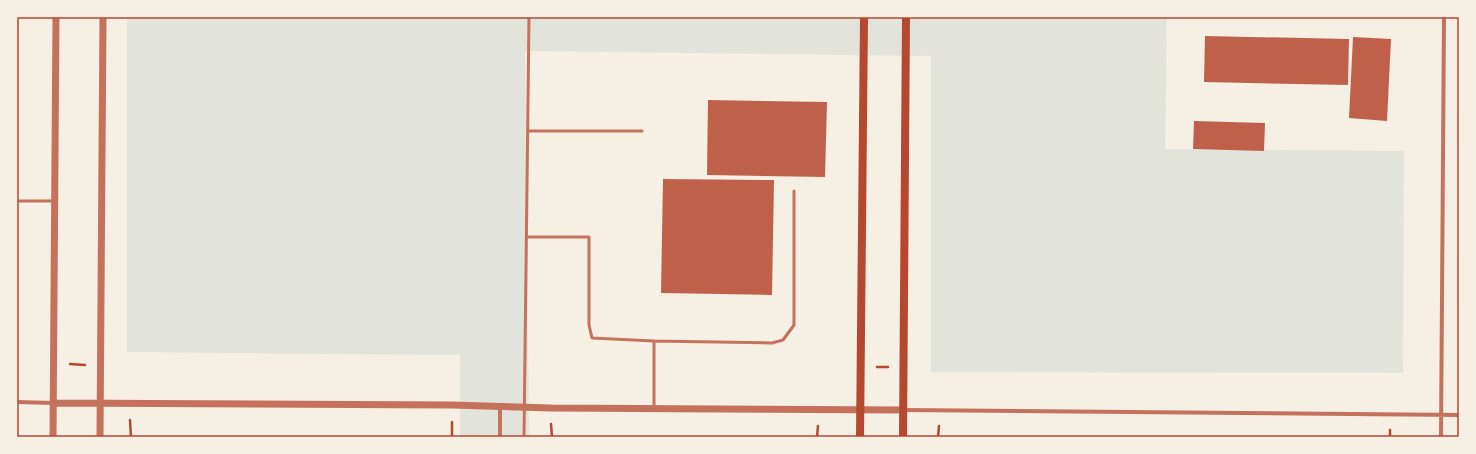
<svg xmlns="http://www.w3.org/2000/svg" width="1476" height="454" font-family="Cabin,sans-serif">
	<rect width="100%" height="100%" fill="#f6efe4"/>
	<path fill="#e2e4dc" d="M 127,17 L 1167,17 L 1165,149 L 1404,151 L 1403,373 L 931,372 L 931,56 L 525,51 L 529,437 L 460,437 L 460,355 L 127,352 Z"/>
	<path fill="#bf614a" d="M 1205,36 L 1349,39 L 1348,85 L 1204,82 Z
		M 1353,37 L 1391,39 L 1387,121 L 1349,118 Z
		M 708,100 L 827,102 L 825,177 L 707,175 Z
		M 1194,121 L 1265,123 L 1264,151 L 1193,149 Z
		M 663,179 L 774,180 L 772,295 L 661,293 Z"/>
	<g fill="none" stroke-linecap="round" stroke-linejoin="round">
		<path stroke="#b5482f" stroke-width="2.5" d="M 70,364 L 85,365
			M 877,367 L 888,367
			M 130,420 L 131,437
			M 452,422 L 452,437
			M 551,424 L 552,437
			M 817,437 L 818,426
			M 938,437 L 939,426
			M 1390,437 L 1390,430"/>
		<path stroke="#c5725c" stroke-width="3" d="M 528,131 L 642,131
			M 17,201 L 55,201
			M 527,237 L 589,237 L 589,325 L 592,338 L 654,341
			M 654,408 L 654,341 L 772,343 L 783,340 L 794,325 L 794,191
			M 524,437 L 529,17"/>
		<path stroke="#c5725c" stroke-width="4" d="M 17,402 L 53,403
			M 903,410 L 1459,415
			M 500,437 L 500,406
			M 1441,437 L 1444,17"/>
		<path stroke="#c5725c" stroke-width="7" d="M 53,403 L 452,405 L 551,408 L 903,410
			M 53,437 L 56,17
			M 100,437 L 103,17"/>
		<path stroke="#b5482f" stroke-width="8" d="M 860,437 L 864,17
			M 903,437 L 906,17"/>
	</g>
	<rect width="1476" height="454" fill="none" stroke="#f6efe4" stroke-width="36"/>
	<rect x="18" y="18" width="1440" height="418" fill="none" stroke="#b5482f" stroke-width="1.5"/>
</svg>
